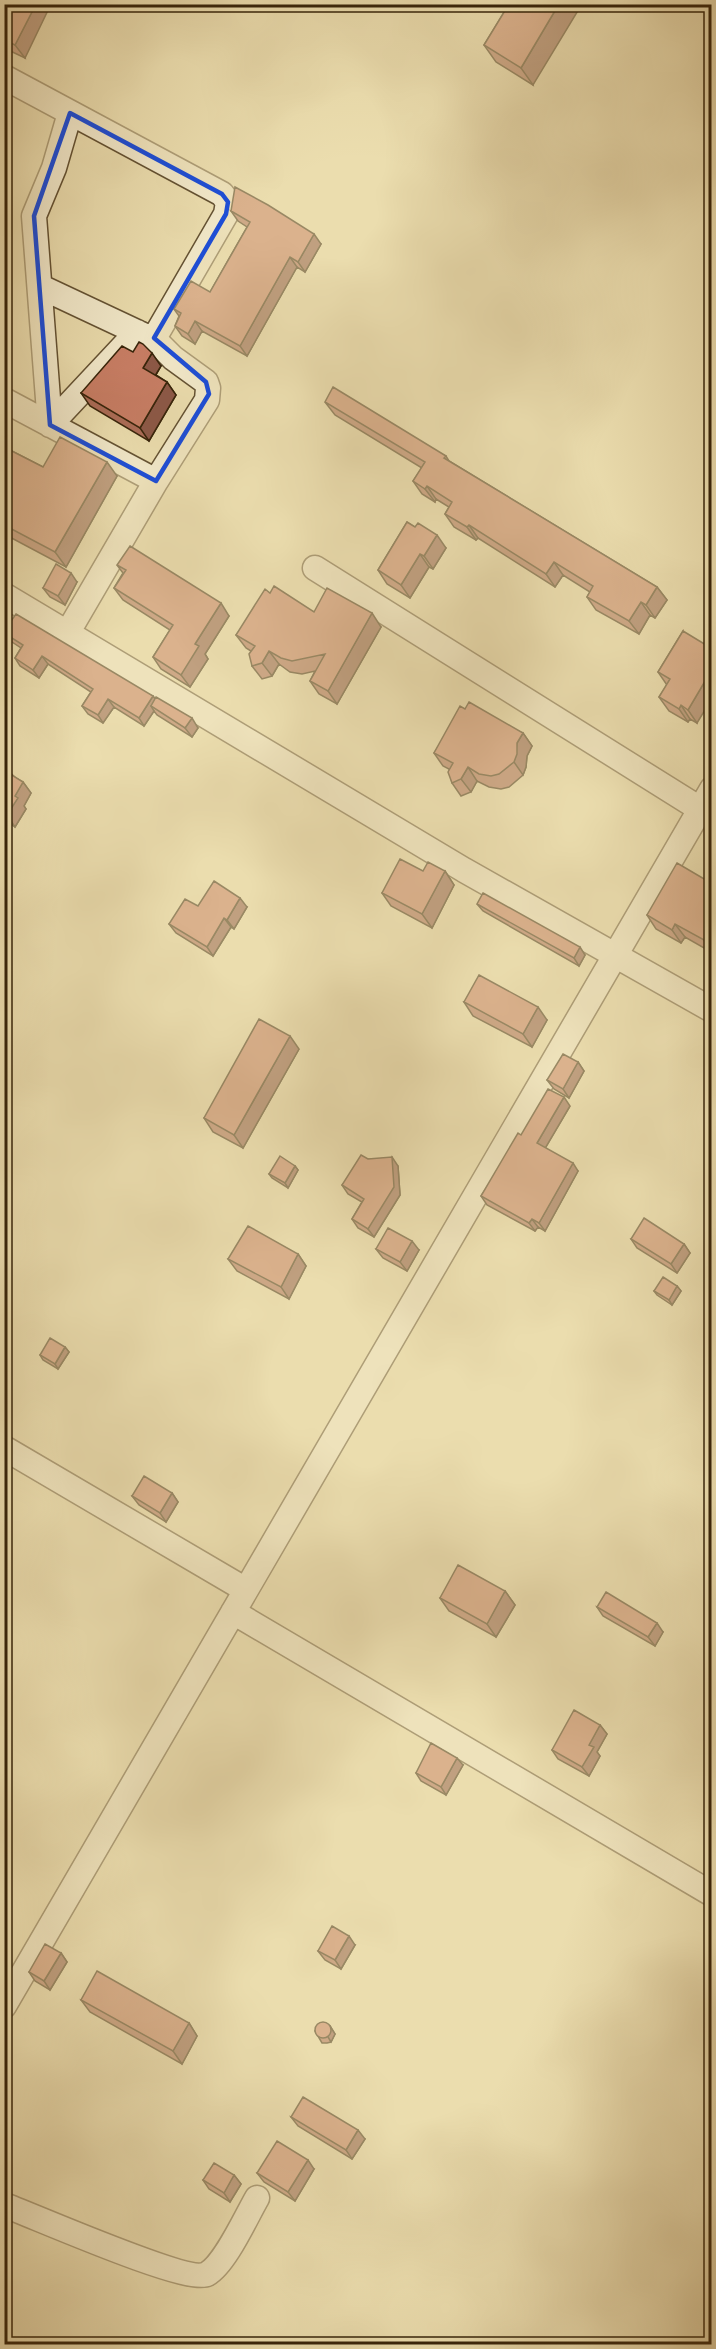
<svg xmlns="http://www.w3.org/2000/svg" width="716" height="2349" font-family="'IM FELL DW Pica',serif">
	<rect width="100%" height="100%" fill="#ebddae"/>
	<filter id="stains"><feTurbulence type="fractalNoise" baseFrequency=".00333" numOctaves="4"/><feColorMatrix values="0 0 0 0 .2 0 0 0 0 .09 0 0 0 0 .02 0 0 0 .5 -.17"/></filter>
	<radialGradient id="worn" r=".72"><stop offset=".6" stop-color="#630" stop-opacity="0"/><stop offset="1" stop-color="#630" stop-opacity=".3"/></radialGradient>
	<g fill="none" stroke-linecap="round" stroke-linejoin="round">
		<g stroke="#645233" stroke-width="27">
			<path id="minor" d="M 4,77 L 222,194 L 228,202 L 226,214 L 156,335 L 156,341
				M 41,287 L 156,341 L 173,358 L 206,382 L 208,388 L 207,400 L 156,481 L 68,632
				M 4,400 L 156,481
				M 50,425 L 34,216 L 54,168 L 70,113
				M 50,425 L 137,332
				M 315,568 L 700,809
				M 4,595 L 464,870 L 712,1010
				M 4,1448 L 246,1590
				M 233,1612 L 712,1894
				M 4,2006 L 712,789
				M 4,2205 C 34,2216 187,2284 207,2274 C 225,2264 246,2217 257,2198"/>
		</g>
		<use href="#minor" stroke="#f2e9ca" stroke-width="24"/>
	</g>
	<path fill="#ac6c57" stroke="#37240a" stroke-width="1.5" d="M 4,4 L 25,58 L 4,48 Z
		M 509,4 L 533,85 L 496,62 L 484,45 Z
		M 231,211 L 321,244 L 305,272 L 297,267 L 247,356 L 202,331 L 195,344 L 182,336 L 175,326 L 179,316 L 174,309 L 210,292 L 247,227 L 238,221 Z
		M 161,366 L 156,375 L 167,382 L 176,395 L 149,441 L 90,406 L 81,393 Z
		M 325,402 L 446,456 L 449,461 L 657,587 L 667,600 L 655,618 L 650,615 L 639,634 L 596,610 L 587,597 L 590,592 L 563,575 L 555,587 L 478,538 L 476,540 L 454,527 L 445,514 L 449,507 L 436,499 L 435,502 L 422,494 L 413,481 L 422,468 L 335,415 Z
		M 4,447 L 43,467 L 117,476 L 66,567 L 4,534 Z
		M 407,522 L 446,548 L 433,569 L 429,567 L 410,598 L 387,584 L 378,570 Z
		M 117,565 L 229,616 L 205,654 L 208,659 L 190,687 L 161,669 L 153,657 L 170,630 L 123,600 L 114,588 L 123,573 Z
		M 77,582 L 65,605 L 50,597 L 43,588 Z
		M 270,593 L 314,612 L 381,627 L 337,704 L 319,694 L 310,681 L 315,671 L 302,674 L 290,672 L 279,664 L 272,676 L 262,679 L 252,666 L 251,651 L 246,648 L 236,635 Z
		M 4,631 L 153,696 L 155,699 L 198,728 L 192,737 L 157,715 L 154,711 L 144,726 L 114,707 L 103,723 L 88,714 L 82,706 L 91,692 L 48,664 L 39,678 L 20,666 L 15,658 L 21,648 L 9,640 L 4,634 Z
		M 683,631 L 697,723 L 690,719 L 688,722 L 669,711 L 659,697 L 667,685 L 658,672 Z
		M 465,709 L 523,733 L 532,746 L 527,756 L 526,767 L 523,775 L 509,787 L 501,789 L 489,787 L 477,781 L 471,792 L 461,796 L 452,783 L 449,769 L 443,766 L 434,753 Z
		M 4,767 L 16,778 L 23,782 L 31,793 L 24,806 L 26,809 L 15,827 L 12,825 L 4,837 Z
		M 423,871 L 445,871 L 454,885 L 432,928 L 391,906 L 382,893 Z
		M 711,883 L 711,952 L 685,937 L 681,943 L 656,929 L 647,915 Z
		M 477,904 L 585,955 L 579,966 L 483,911 Z
		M 198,906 L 247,907 L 234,929 L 231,927 L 213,956 L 176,933 L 169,924 Z
		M 464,1002 L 547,1020 L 532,1047 L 473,1016 Z
		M 299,1049 L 243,1148 L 213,1132 L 204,1118 Z
		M 578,1062 L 584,1071 L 569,1098 L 554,1089 L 547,1080 Z
		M 570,1106 L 545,1148 L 578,1171 L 545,1231 L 538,1227 L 535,1231 L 487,1205 L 481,1196 L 521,1135 Z
		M 368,1159 L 398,1166 L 400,1195 L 374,1237 L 358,1228 L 352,1219 L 362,1202 L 348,1194 L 342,1185 Z
		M 295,1166 L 298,1170 L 288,1188 L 272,1178 L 269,1174 Z
		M 631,1239 L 684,1244 L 690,1253 L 677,1273 L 637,1248 Z
		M 376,1249 L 419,1250 L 407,1271 L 383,1258 Z
		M 298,1254 L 306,1266 L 289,1299 L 237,1271 L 228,1259 Z
		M 677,1286 L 681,1291 L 672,1305 L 657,1295 L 654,1291 Z
		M 65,1347 L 69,1352 L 58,1369 L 43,1360 L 40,1355 Z
		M 172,1493 L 178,1502 L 166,1522 L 139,1505 L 132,1496 Z
		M 505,1591 L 515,1605 L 496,1637 L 449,1611 L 440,1598 Z
		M 597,1607 L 663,1632 L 655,1646 L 603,1616 Z
		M 600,1725 L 607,1734 L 597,1752 L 600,1756 L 589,1776 L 558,1759 L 552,1750 Z
		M 463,1765 L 446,1795 L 421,1781 L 416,1773 Z
		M 355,1945 L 341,1969 L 325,1960 L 318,1951 Z
		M 61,1953 L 67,1962 L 50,1990 L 35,1981 L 29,1972 Z
		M 81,2000 L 189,2023 L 197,2036 L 182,2064 L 90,2012 Z
		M 330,2026 L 335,2034 L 331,2042 L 327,2043 L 322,2043 L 315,2031 Z
		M 291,2117 L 365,2139 L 352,2159 L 298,2126 Z
		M 314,2169 L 295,2201 L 264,2182 L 257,2173 Z
		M 234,2175 L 241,2184 L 230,2202 L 209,2189 L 203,2180 Z"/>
	<path fill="#8c5847" stroke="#37240a" stroke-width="1.5" d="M 36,4 L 51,4 L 25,58 L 15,45 Z
		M 559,4 L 582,4 L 533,85 L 521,68 Z
		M 314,234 L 321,244 L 305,272 L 298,262 Z
		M 290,257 L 297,267 L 247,356 L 240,346 Z
		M 195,321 L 202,331 L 195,344 L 188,334 Z
		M 152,353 L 161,366 L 152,381 L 143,368 Z
		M 167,382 L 176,395 L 149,441 L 140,428 Z
		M 107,462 L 117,476 L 66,567 L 55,552 Z
		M 427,486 L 436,499 L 435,502 L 425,489 Z
		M 469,525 L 478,538 L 476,540 L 467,527 Z
		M 437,535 L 446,548 L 433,569 L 424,556 Z
		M 420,554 L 429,567 L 410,598 L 401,585 Z
		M 554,562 L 563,575 L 555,587 L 546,574 Z
		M 71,573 L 77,582 L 65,605 L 58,596 Z
		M 657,587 L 667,600 L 655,618 L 646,605 Z
		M 641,602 L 650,615 L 639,634 L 629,621 Z
		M 221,603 L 229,616 L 205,654 L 208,659 L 190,687 L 181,675 L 195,644 Z
		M 372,613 L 381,627 L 337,704 L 328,691 Z
		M 269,651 L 279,664 L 272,676 L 262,663 Z
		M 42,656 L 48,664 L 39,678 L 33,670 Z
		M 711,671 L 711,700 L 697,723 L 688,710 Z
		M 153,696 L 159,704 L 151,706 L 154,711 L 144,726 L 139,718 Z
		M 108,699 L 114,707 L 103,723 L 98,715 Z
		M 681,705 L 690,719 L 688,722 L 679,709 Z
		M 192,718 L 198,728 L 192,737 L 185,728 Z
		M 523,733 L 532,746 L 527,756 L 526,767 L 523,775 L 514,762 L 517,743 Z
		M 468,767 L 477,781 L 471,792 L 461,779 Z
		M 23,782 L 31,793 L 24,806 L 26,809 L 15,827 L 7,815 L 15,796 Z
		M 4,815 L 12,825 L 4,837 Z
		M 445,871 L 454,885 L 432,928 L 422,914 Z
		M 240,898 L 247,907 L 234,929 L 227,920 Z
		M 224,918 L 231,927 L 213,956 L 207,947 Z
		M 675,924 L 685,937 L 681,943 L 672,930 Z
		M 711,926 L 711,951 L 704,940 Z
		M 580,947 L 585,955 L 579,966 L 574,958 Z
		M 538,1007 L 547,1020 L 532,1047 L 523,1034 Z
		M 290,1036 L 299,1049 L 243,1148 L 234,1135 Z
		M 578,1062 L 584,1071 L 569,1098 L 563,1089 Z
		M 564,1097 L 570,1106 L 543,1152 L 537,1143 Z
		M 392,1157 L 398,1166 L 400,1195 L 374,1237 L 368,1229 Z
		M 573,1163 L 578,1171 L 545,1231 L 539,1223 Z
		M 295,1166 L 298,1170 L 288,1188 L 285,1183 Z
		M 532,1219 L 538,1227 L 535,1231 L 529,1223 Z
		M 412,1241 L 419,1250 L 407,1271 L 400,1262 Z
		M 684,1244 L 690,1253 L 677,1273 L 671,1264 Z
		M 298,1254 L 306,1266 L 289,1299 L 281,1287 Z
		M 677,1286 L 681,1291 L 672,1305 L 669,1300 Z
		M 65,1347 L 69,1352 L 58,1369 L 55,1364 Z
		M 172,1493 L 178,1502 L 166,1522 L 160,1513 Z
		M 505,1591 L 515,1605 L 496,1637 L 487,1624 Z
		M 657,1623 L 663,1632 L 655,1646 L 648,1637 Z
		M 600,1725 L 607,1734 L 597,1752 L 600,1756 L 589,1776 L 582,1767 L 589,1745 Z
		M 457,1758 L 463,1765 L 446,1795 L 441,1787 Z
		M 349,1936 L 355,1945 L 341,1969 L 335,1960 Z
		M 61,1953 L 67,1962 L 50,1990 L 44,1981 Z
		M 189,2023 L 197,2036 L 182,2064 L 173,2051 Z
		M 330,2026 L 335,2034 L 331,2042 L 328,2037 Z
		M 358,2130 L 365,2139 L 352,2159 L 346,2150 Z
		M 308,2160 L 314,2169 L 295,2201 L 288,2192 Z
		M 234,2175 L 241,2184 L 230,2202 L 224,2193 Z"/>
	<path fill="#c87e65" stroke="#37240a" stroke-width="1.5" d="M 4,4 L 36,4 L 15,45 L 4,40 Z
		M 509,4 L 559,4 L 521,68 L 484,45 Z
		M 235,187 L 268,205 L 314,234 L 298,262 L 290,257 L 240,346 L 195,321 L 188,334 L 175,326 L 181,313 L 174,309 L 191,281 L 210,292 L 250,222 L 231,211 Z
		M 139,342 L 143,344 L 152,353 L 143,368 L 167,382 L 140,428 L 81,393 L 122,346 L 133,352 Z
		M 333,387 L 446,456 L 444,458 L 657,587 L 646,605 L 641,602 L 629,621 L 587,597 L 593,586 L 554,562 L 546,574 L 469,525 L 467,527 L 445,514 L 452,502 L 427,486 L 425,489 L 413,481 L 425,462 L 325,402 Z
		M 60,437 L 107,462 L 55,552 L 4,525 L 4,447 L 43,467 Z
		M 407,522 L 415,527 L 418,523 L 437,535 L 424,556 L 420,554 L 401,585 L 378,570 Z
		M 130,546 L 221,603 L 195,644 L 199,646 L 181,675 L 153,657 L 173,625 L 114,588 L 126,570 L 117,565 Z
		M 56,564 L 71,573 L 58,596 L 43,588 Z
		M 274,586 L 314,612 L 327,588 L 372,613 L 328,691 L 310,681 L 325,654 L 292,661 L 281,658 L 269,651 L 262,663 L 252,666 L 249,654 L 255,646 L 236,635 L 265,589 L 270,593 Z
		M 16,614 L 153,696 L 139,718 L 108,699 L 98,715 L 82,706 L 93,689 L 42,656 L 33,670 L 15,658 L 23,645 L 4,633 L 4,631 Z
		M 683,631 L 711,648 L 711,656 L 708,662 L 711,664 L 711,671 L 688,710 L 681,705 L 679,709 L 659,697 L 670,679 L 658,672 Z
		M 156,697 L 192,718 L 185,728 L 151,706 Z
		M 469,702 L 523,733 L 517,743 L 517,754 L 514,762 L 499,774 L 491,776 L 479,774 L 468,767 L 461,779 L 452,783 L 448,772 L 453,763 L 434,753 L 460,706 L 465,709 Z
		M 4,767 L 11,771 L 10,774 L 23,782 L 15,796 L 18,798 L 7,815 L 4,814 Z
		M 400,859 L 423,871 L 428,862 L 445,871 L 422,914 L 382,893 Z
		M 677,863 L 711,883 L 711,926 L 704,940 L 675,924 L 672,930 L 647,915 Z
		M 214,881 L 240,898 L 227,920 L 224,918 L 207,947 L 169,924 L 185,899 L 198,906 Z
		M 483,893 L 580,947 L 574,958 L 477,904 Z
		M 479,975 L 538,1007 L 523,1034 L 464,1002 Z
		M 259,1019 L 290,1036 L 234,1135 L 204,1118 Z
		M 563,1054 L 578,1062 L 563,1089 L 547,1080 Z
		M 548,1089 L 564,1097 L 537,1143 L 573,1163 L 539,1223 L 532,1219 L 529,1223 L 481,1196 L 518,1133 L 521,1135 Z
		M 361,1155 L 368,1159 L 392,1157 L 394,1187 L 368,1229 L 352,1219 L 364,1199 L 342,1185 Z
		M 280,1156 L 295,1166 L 285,1183 L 269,1174 Z
		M 644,1218 L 684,1244 L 671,1264 L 631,1239 Z
		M 248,1226 L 298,1254 L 281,1287 L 228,1259 Z
		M 388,1228 L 412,1241 L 400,1262 L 376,1249 Z
		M 663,1277 L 677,1286 L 669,1300 L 654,1291 Z
		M 50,1338 L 65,1347 L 55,1364 L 40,1355 Z
		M 144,1476 L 172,1493 L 160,1513 L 132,1496 Z
		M 458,1565 L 505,1591 L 487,1624 L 440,1598 Z
		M 606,1592 L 657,1623 L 648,1637 L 597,1607 Z
		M 574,1710 L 600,1725 L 589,1745 L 594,1747 L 582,1767 L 552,1750 Z
		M 431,1743 L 457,1758 L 441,1787 L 416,1773 Z
		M 332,1926 L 349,1936 L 335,1960 L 318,1951 Z
		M 45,1944 L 61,1953 L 44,1981 L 29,1972 Z
		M 97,1971 L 189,2023 L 173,2051 L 81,2000 Z
		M315 2030a8 8 0 1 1 16 0a8 8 0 1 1-16 0Z
		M 303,2097 L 358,2130 L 346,2150 L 291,2117 Z
		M 277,2141 L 308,2160 L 288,2192 L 257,2173 Z
		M 214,2163 L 234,2175 L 224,2193 L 203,2180 Z"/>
	<path d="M0 0H716V2349H0ZM 70,113 L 222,194 L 228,202 L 226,214 L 154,338 L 206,382 L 209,394 L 156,481 L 50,425 L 34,216 Z" fill="#ebddae" fill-opacity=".55" fill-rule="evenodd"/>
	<path fill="none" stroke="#1d4ed8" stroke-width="4.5" stroke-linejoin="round" d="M 70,113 L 222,194 L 228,202 L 226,214 L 154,338 L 206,382 L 209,394 L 156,481 L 50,425 L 34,216 Z"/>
	<rect width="716" height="2349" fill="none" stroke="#ebddae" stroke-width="24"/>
	<rect x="6" y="6" width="704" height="2337" fill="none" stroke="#37240a" stroke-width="3"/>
	<rect x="12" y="12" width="692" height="2325" fill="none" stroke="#37240a" stroke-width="1.5"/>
	<rect width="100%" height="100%" filter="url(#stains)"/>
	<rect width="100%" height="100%" fill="url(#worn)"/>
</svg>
